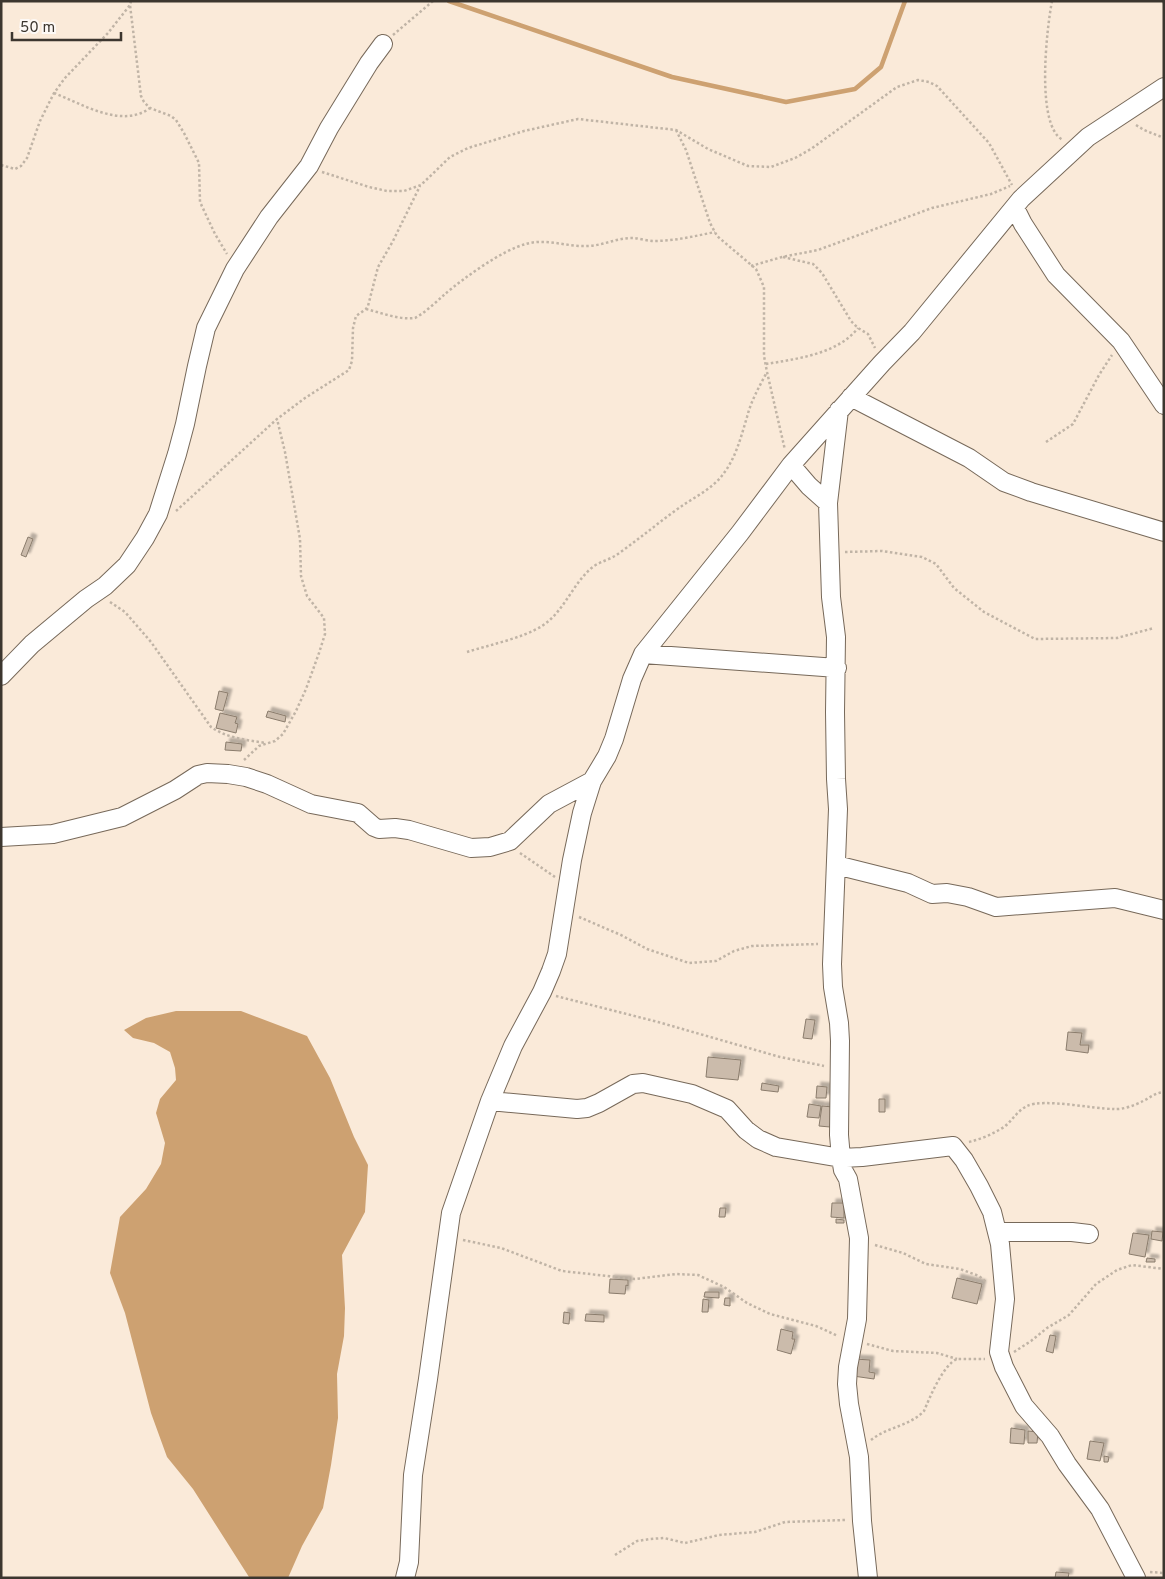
<svg xmlns="http://www.w3.org/2000/svg" width="1165" height="1579" font-family="Overpass,sans-serif">
	<defs>
		<filter id="shadow"><feDropShadow dx="4" dy="-4" stdDeviation="1" flood-color="#0004"/></filter>
	</defs>
	<rect width="100%" height="100%" fill="#faead9"/>
	<path fill="#cda171" d="M 176,1011 L 241,1011 L 307,1036 L 330,1078 L 354,1137 L 368,1165 L 365,1212 L 342,1255 L 345,1308 L 344,1336 L 337,1374 L 338,1418 L 331,1465 L 323,1508 L 302,1546 L 288,1578 L 249,1577 L 193,1489 L 167,1457 L 151,1413 L 125,1313 L 110,1273 L 120,1217 L 146,1189 L 161,1164 L 165,1143 L 156,1113 L 160,1099 L 176,1080 L 175,1068 L 170,1052 L 154,1043 L 133,1038 L 124,1030 L 146,1018 Z"/>
	<g fill="none" stroke-linecap="round" stroke-linejoin="round">
		<path stroke="#cda171" stroke-width="4.5" d="M 449,1 L 672,77 L 786,102 L 855,89 L 881,67 L 905,1"/>
	</g>
	<path fill="#cbbbab" stroke="#8a7c6c" filter="url(#shadow)" d="M 28,537 L 33,539 L 26,557 L 21,555 Z
		M 219,691 L 228,693 L 223,711 L 215,709 Z
		M 268,711 L 286,716 L 285,722 L 266,717 Z
		M 220,713 L 237,717 L 235,723 L 238,724 L 236,733 L 216,728 Z
		M 226,742 L 242,744 L 241,751 L 225,750 Z
		M 806,1019 L 815,1020 L 812,1039 L 803,1038 Z
		M 1068,1032 L 1082,1033 L 1080,1045 L 1089,1045 L 1088,1053 L 1066,1050 Z
		M 708,1057 L 741,1060 L 738,1080 L 706,1077 Z
		M 762,1083 L 779,1086 L 778,1092 L 761,1090 Z
		M 817,1086 L 827,1087 L 826,1098 L 816,1098 Z
		M 879,1099 L 885,1099 L 885,1112 L 879,1112 Z
		M 809,1104 L 821,1106 L 819,1118 L 807,1117 Z
		M 822,1106 L 833,1107 L 830,1127 L 819,1126 Z
		M 832,1203 L 844,1203 L 844,1218 L 831,1217 Z
		M 720,1208 L 726,1208 L 725,1217 L 719,1217 Z
		M 836,1219 L 844,1220 L 844,1223 L 836,1223 Z
		M 1152,1231 L 1163,1232 L 1162,1241 L 1151,1239 Z
		M 1133,1233 L 1149,1235 L 1145,1257 L 1129,1254 Z
		M 1147,1258 L 1155,1259 L 1155,1262 L 1146,1262 Z
		M 957,1278 L 982,1284 L 977,1304 L 952,1298 Z
		M 610,1279 L 628,1280 L 628,1286 L 626,1285 L 625,1294 L 609,1293 Z
		M 705,1292 L 719,1292 L 719,1298 L 704,1297 Z
		M 725,1298 L 730,1298 L 730,1306 L 724,1305 Z
		M 703,1299 L 709,1300 L 708,1312 L 702,1312 Z
		M 564,1312 L 570,1313 L 569,1324 L 563,1323 Z
		M 586,1314 L 604,1315 L 604,1322 L 585,1321 Z
		M 781,1329 L 793,1332 L 792,1339 L 795,1339 L 791,1354 L 777,1350 Z
		M 1050,1335 L 1056,1336 L 1053,1353 L 1046,1351 Z
		M 855,1359 L 870,1360 L 869,1372 L 875,1373 L 874,1379 L 853,1376 Z
		M 1011,1428 L 1025,1430 L 1024,1444 L 1010,1443 Z
		M 1028,1431 L 1038,1432 L 1037,1443 L 1028,1443 Z
		M 1090,1441 L 1104,1443 L 1100,1461 L 1087,1459 Z
		M 1104,1456 L 1109,1457 L 1108,1462 L 1104,1462 Z
		M 1056,1572 L 1069,1573 L 1068,1578 L 1055,1578 Z"/>
	<g fill="none" stroke-linecap="round" stroke-linejoin="round">
		<g stroke="#77695a" stroke-width="20">
			<path id="street" d="M 1015,208 L 1023,224 L 1056,275 L 1121,341 L 1164,405
				M 851,397 L 969,458 L 1004,482 L 1031,492 L 1164,532
				M 839,410 L 828,503 L 831,597 L 836,637 L 835,712 L 836,779 L 838,809 L 832,964 L 833,987 L 839,1023 L 840,1041 L 839,1135 L 841,1158 L 843,1170 L 848,1179 L 859,1238 L 857,1319 L 848,1367 L 847,1384 L 849,1404 L 859,1457 L 862,1521 L 868,1578
				M 791,465 L 809,486 L 828,503
				M 643,654 L 837,668
				M 1,676 L 32,644 L 86,599 L 105,586 L 127,565 L 145,538 L 158,514 L 177,454 L 185,424 L 197,366 L 206,328 L 235,269 L 269,217 L 309,166 L 329,128 L 369,63 L 383,44
				M 1,837 L 53,834 L 122,817 L 175,790 L 198,775 L 207,773 L 228,774 L 246,777 L 267,784 L 311,804 L 358,813 L 374,827 L 379,829 L 395,828 L 409,830 L 471,848 L 490,847 L 510,841 L 549,804 L 592,781
				M 836,865 L 908,883 L 932,894 L 947,893 L 968,897 L 996,907 L 1115,898 L 1164,910
				M 490,1101 L 577,1109 L 587,1108 L 599,1103 L 633,1084 L 643,1083 L 692,1094 L 727,1109 L 746,1130 L 758,1139 L 776,1147 L 841,1158 L 862,1157 L 953,1146 L 964,1160 L 979,1186 L 992,1212 L 1000,1244 L 1005,1299 L 999,1352 L 1004,1367 L 1024,1406 L 1050,1436 L 1067,1464 L 1100,1509 L 1136,1578
				M 997,1232 L 1072,1232 L 1089,1234
				M 405,1578 L 409,1562 L 413,1475 L 428,1379 L 451,1213 L 490,1101 L 513,1046 L 542,992 L 551,971 L 557,954 L 572,860 L 582,813 L 592,781 L 607,756 L 614,739 L 632,679 L 643,654 L 740,533 L 791,465 L 882,363 L 912,332 L 1021,199 L 1088,137 L 1164,87"/>
		</g>
		<path stroke="#c0b4a6" stroke-width="2.5" stroke-dasharray="2.5 2.5" stroke-linecap="butt" d="M 131,1 L 130,5 L 141,96 L 144,102 L 150,108 L 171,116 L 176,120 L 184,133 L 199,163 L 200,202 L 215,234 L 227,254
			M 1052,1 C 1047,27 1035,126 1063,140
			M 1163,1 L 1164,4
			M 393,35 L 433,1
			M 54,93 C 82,104 122,129 150,108
			M 1136,125 L 1144,130 L 1164,138
			M 676,130 L 686,150 L 710,223 L 717,236 L 756,269 L 764,287 L 764,356 L 767,372 L 785,450
			M 1,165 L 15,169 L 21,166 L 27,158 L 40,121 L 54,93 L 65,78 L 108,33 L 130,5
			M 322,172 L 369,187 L 387,191 L 404,191 L 421,185 L 450,157 L 468,148 L 524,131 L 578,119 L 676,130 L 708,149 L 748,166 L 771,167 L 795,158 L 811,149 L 897,87 L 918,80 L 929,82 L 937,86 L 989,143 L 1012,185
			M 783,257 L 813,264 L 822,273 L 851,321 L 858,328 L 868,334 L 875,348
			M 751,266 L 782,257 L 818,250 L 932,208 L 991,194 L 1010,186
			M 366,309 C 382,313 399,320 415,318 C 426,312 436,302 445,294 C 464,278 502,250 526,244 C 546,238 567,247 587,246 C 602,246 616,238 632,238 C 639,238 647,241 654,241 C 675,241 695,236 715,232
			M 766,364 C 796,359 838,354 858,328
			M 1046,442 L 1073,424 L 1099,375 L 1112,355
			M 176,511 L 277,419 L 305,398 L 349,370 L 352,361 L 353,328 L 356,316 L 366,309 L 368,306 L 378,267 L 393,241 L 420,186
			M 845,552 L 882,551 L 922,557 L 936,564 L 954,588 L 984,612 L 1035,639 L 1117,638 L 1154,628
			M 110,602 L 125,612 L 151,642 L 211,727 C 227,738 246,740 266,743
			M 467,652 C 489,645 523,638 542,626 C 565,611 573,582 594,566 C 602,561 611,559 618,554 C 639,539 658,523 679,508 C 694,497 713,489 724,473 C 736,457 741,437 747,417 C 751,401 759,387 767,372
			M 244,760 L 259,746 L 275,741 L 283,734 L 296,711 L 306,689 L 319,653 L 325,634 L 324,618 L 307,596 L 301,576 L 300,539 L 285,452 L 277,419
			M 520,853 L 555,877
			M 579,917 L 621,935 L 647,949 L 689,963 L 716,961 L 734,951 L 752,946 L 818,944
			M 556,996 L 658,1022 L 780,1057 L 824,1066
			M 969,1142 C 981,1139 993,1134 1004,1127 C 1012,1121 1017,1111 1027,1106 C 1044,1098 1093,1109 1114,1109 C 1122,1110 1136,1105 1143,1101 C 1151,1097 1155,1093 1164,1092
			M 463,1240 L 501,1248 L 562,1271 L 635,1279 L 676,1274 L 698,1275 L 724,1287 L 747,1303 L 770,1314 L 816,1326 L 838,1336
			M 875,1245 L 903,1253 L 926,1264 L 960,1269 L 979,1276 L 987,1283
			M 867,1344 L 893,1351 L 937,1353 L 957,1359
			M 1014,1352 L 1031,1341 L 1047,1328 L 1069,1315 L 1096,1284 L 1117,1270 L 1132,1265 L 1164,1269
			M 871,1440 C 887,1427 910,1426 924,1411 C 930,1397 943,1365 957,1359 L 985,1359
			M 615,1555 L 637,1541 L 650,1539 L 664,1538 L 685,1543 L 719,1535 L 755,1532 L 785,1522 L 846,1520
			M 1150,1572 L 1164,1573"/>
		<use href="#street" stroke="#fff" stroke-width="18"/>
	</g>
	<rect width="1165" height="1579" fill="none" stroke="#3c362f" stroke-width="5"/>
	<path d="M12 32v8h109v-8" fill="none" stroke="#3c362f" stroke-width="2.5"/>
	<text x="20" y="32" font-size="15" fill="#3c362f" stroke="#fdf9f6" stroke-width="4" paint-order="stroke">50 m</text>
</svg>
